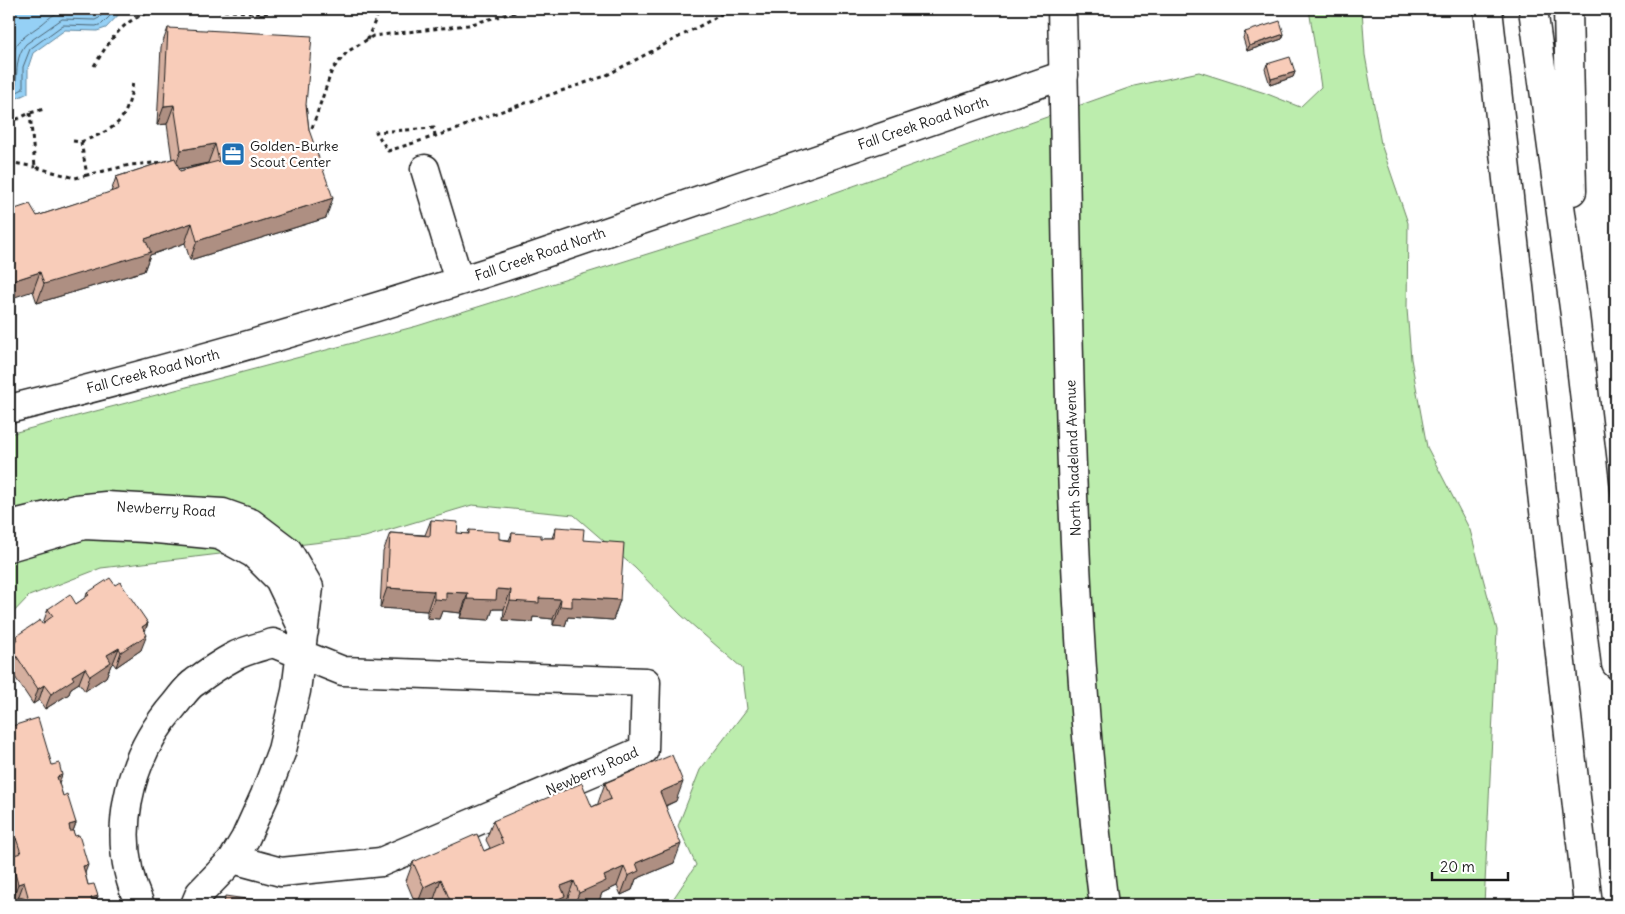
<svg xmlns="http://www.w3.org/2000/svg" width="1625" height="914" font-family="Delius,sans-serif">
	<rect width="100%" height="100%" fill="#fff"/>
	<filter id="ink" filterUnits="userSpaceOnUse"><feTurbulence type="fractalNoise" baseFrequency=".02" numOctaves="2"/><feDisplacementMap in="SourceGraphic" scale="10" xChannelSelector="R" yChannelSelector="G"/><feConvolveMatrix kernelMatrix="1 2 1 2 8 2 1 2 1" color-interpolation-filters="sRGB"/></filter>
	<g filter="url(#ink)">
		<path fill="#bcedad" stroke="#6c8464" d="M 1309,9 L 1362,9 L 1365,55 L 1381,144 L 1408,223 L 1407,309 L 1411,359 L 1427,447 L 1470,530 L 1497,630 L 1484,905 L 669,905 L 696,865 L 678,826 L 700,770 L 747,709 L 742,668 L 681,615 L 635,568 L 574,515 L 472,505 L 365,537 L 101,568 L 29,596 L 9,617 L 9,434 L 417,326 L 772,215 L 1134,86 L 1199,72 L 1265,93 L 1300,107 L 1321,87 Z"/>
		<path fill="#95d0f5" stroke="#65889e" d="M 9,9 L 124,9 L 106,28 L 97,31 L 65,30 L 33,53 L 28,68 L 28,93 L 9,102 Z"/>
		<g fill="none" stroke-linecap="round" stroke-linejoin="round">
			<path stroke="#4c6473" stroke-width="1" d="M 9,81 C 12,45 13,44 42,24 C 48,19 54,13 62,12 C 72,10 83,12 93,13 L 98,9
				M 9,89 L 16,85 C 17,71 16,55 26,44 L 62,19 L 95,20 L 99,18 L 108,9
				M 9,96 L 23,89 L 23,67 L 30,49 L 63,25 L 96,26 L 102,24 L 117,9"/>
			<g stroke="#1c1c1c" stroke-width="31">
				<path id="minor" d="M 425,169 L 459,281
					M 9,409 C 180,367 349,317 516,263 L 1064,75
					M 9,525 L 76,509 L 106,506 L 223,513 L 251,523 L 288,551 L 309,587 L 296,691 L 282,750 L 265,795 L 245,839 L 233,859 L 200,893 L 195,905
					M 9,547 L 84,525 L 146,528 L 219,535 L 254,554 L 279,579 L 304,631
					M 140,905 C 109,838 127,759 175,704 C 181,697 187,687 195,682 C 207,673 220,664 233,657 C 245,650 260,647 273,643 L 343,671 L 646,682 L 644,750 L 381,862 L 281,872 L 233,859"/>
			</g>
			<g stroke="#1c1c1c" stroke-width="31">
				<path id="major" d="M 1062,9 C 1068,255 1067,502 1088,748 C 1093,801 1097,853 1104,905"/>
			</g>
			<g stroke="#1c1c1c" stroke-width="31">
				<path id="highway" d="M 1488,9 L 1588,905
					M 1533,9 L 1575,315 L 1616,664
					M 1568,9 L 1572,191"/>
			</g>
			<path stroke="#1c1c1c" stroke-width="3" stroke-dasharray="4 4" stroke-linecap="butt" d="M 200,9 L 264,13 L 290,9
				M 367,40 L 380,9
				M 94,66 C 113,35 126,15 164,9
				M 30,113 L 35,167 L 75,178 L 87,175
				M 9,123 L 30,113 L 44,109
				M 312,128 L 332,70 L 347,52 L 373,36 L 468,25 L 526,9
				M 435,136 L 434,128 L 376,132 L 388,151 L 458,129 L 476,120 L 605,76 L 713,19 L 728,9
				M 73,141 L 81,142 L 87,175 L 130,165 L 165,162
				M 81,142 C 117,128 127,123 133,82
				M 9,162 L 35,167"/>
			<use href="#minor" stroke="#fff" stroke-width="28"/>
			<use href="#major" stroke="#fff" stroke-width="28"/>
			<use href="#highway" stroke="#fff" stroke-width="28"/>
		</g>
		<path fill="#d5af9f" stroke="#1c1c1c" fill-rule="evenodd" d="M 168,28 L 306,105 L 309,130 L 326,218 L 190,260 L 185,243 L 150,255 L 144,271 L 37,303 L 33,291 L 37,216 L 111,192 L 116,177 L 172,159 L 167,124 L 157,125 L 161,47 ZM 208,163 L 180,171 L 179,169 Z
			M 1245,32 L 1284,34 L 1282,39 L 1247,51 L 1243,38 Z
			M 1267,64 L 1295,72 L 1293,77 L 1270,85 L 1265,69 Z
			M 431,520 L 457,533 L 468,534 L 469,530 L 499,539 L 509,540 L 512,533 L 541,538 L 552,538 L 556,527 L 583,540 L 620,600 L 613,620 L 568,617 L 565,626 L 553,625 L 553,619 L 533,617 L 532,622 L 503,620 L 504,609 L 493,609 L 489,620 L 460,618 L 461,613 L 442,611 L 439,619 L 427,618 L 427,611 L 380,608 L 383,552 L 390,533 L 425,535 Z
			M 115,585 L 148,623 L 145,632 L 141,650 L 116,667 L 113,663 L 111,665 L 106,677 L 85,691 L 79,683 L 71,688 L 69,694 L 45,709 L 39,700 L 33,704 L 9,668 L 9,648 L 10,646 L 13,643 L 16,636 L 43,623 L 48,609 L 76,604 L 86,597 L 87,593 Z
			M 9,727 L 52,765 L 59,784 L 63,796 L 76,823 L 73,831 L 85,873 L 88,885 L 98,896 L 94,905 L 16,905 L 17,901 L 11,903 L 9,895 Z
			M 605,783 L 676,801 L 666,806 L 674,863 L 636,879 L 632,890 L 621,895 L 617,886 L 602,893 L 599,901 L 588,905 L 569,905 L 567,900 L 563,902 L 562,905 L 437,905 L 434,899 L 419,905 L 416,905 L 406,881 L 413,862 L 484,851 L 490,848 L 486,840 L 493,821 L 592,807 L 598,804 L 598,803 Z"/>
		<path fill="#ae8f82" stroke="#1c1c1c" d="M 1284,34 L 1282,39 L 1247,51 L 1249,46 Z
			M 1295,72 L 1293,77 L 1270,85 L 1271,79 Z
			M 174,105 L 167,124 L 157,125 L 164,106 Z
			M 215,144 L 208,163 L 174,170 L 181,150 Z
			M 333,198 L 326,218 L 190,260 L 197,241 Z
			M 192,223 L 185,243 L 150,255 L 144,271 L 37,303 L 44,284 L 145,239 Z
			M 40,272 L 33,291 L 9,299 L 9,282 Z
			M 387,588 L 434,591 L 427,611 L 380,608 Z
			M 497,589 L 511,590 L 504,609 L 493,609 L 489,620 L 460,618 L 467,599 Z
			M 446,592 L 468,593 L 461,613 L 442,611 L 439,619 L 427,618 L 434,599 Z
			M 572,597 L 620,600 L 613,620 L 568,617 L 565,626 L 553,625 L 560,606 Z
			M 539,598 L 561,599 L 553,619 L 533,617 L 532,622 L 503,620 L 510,601 Z
			M 148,623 L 142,638 L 147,635 L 141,650 L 116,667 L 121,652 L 142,627 Z
			M 119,648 L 113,663 L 111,665 L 106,677 L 85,691 L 90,676 L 107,655 Z
			M 85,668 L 79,683 L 71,688 L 69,694 L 45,709 L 51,694 L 72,676 Z
			M 44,685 L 39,700 L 33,704 L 38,689 Z
			M 62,775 L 55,794 L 57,777 Z
			M 683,782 L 676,801 L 653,811 L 660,792 Z
			M 76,823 L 69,842 L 69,825 Z
			M 16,838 L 9,858 L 9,841 Z
			M 681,844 L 674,863 L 636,879 L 632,890 L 621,895 L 628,876 L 636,863 Z
			M 88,865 L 81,884 L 83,866 Z
			M 624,867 L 617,886 L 602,893 L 599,901 L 588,905 L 574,905 L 579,893 L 604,876 Z
			M 441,879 L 434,899 L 419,905 L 417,905 L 424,887 Z
			M 574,881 L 567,900 L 563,902 L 562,905 L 544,905 L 561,886 Z
			M 24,882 L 17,901 L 11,903 L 18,884 Z
			M 98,896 L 94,905 L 89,905 L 91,898 Z
			M 539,901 L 538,905 L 529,905 Z"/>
		<path fill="#f8ccb9" stroke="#1c1c1c" d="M 1280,21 L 1284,34 L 1249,46 L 1245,32 Z
			M 168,28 L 312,36 L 306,105 L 309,130 L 333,198 L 197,241 L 192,223 L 145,239 L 151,252 L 44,284 L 40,272 L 9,282 L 9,211 L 30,204 L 37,216 L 119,189 L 116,177 L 175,158 L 180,171 L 219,161 L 215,144 L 181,150 L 174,105 L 164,106 Z
			M 1290,57 L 1295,72 L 1271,79 L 1267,64 Z
			M 431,520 L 458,522 L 457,533 L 469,534 L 469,530 L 499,532 L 499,539 L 511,541 L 512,533 L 541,535 L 541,538 L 555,538 L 556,527 L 584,529 L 583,540 L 624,543 L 620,600 L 572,597 L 572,607 L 560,606 L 561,599 L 539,598 L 539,603 L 510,601 L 511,590 L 497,589 L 496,600 L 467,599 L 468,593 L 446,592 L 446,600 L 434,599 L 434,591 L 387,588 L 390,533 L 430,536 Z
			M 110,578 L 115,585 L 120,582 L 148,623 L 142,627 L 147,635 L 121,652 L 119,648 L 107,655 L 111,662 L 90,676 L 85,668 L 72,676 L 74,679 L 51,694 L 44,685 L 38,689 L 10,646 L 18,640 L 16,636 L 40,620 L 42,624 L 53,616 L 48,609 L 70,594 L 76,604 L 89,595 L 87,593 Z
			M 38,718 L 52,765 L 59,763 L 62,775 L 57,777 L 63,796 L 67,794 L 76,823 L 69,825 L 70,831 L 73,831 L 75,836 L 79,835 L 88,865 L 83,866 L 88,885 L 94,884 L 98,896 L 91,898 L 93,905 L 21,905 L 19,898 L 28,896 L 24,882 L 18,884 L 10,856 L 21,853 L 16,838 L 9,841 L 9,727 Z
			M 672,755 L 683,782 L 660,792 L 681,844 L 636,863 L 639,871 L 628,876 L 624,867 L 604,876 L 606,881 L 579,893 L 574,881 L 561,886 L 565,896 L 544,905 L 541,905 L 539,901 L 529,905 L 452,905 L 441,879 L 424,887 L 413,862 L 477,834 L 484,851 L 503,843 L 493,821 L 582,783 L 592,807 L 611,799 L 605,783 Z
			M 225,896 L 253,900 L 252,905 L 224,905 Z"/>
	</g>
	<defs>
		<g id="office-square" transform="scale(1.25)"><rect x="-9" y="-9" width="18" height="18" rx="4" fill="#1f6fb2" stroke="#fff"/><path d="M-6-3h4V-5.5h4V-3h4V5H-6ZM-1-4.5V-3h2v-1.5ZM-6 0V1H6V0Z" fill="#fff"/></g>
	</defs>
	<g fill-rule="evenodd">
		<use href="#office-square" x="233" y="154"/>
	</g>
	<g text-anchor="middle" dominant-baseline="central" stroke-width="4.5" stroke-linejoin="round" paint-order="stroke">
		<g font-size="14" fill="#1c1c1c" stroke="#fff">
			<text transform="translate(923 123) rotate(-19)">Fall Creek Road North</text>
			<text transform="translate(540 254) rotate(-19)">Fall Creek Road North</text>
			<text transform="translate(153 371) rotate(-15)">Fall Creek Road North</text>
			<text transform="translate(1073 458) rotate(-92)">North Shadeland Avenue</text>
			<text transform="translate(166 509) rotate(3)">Newberry Road</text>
			<text transform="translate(592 771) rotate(-24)">Newberry Road</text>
		</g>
		<g font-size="14" fill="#1c1c1c" stroke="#fff" text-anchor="start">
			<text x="250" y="146">Golden-Burke<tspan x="250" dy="16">Scout Center</tspan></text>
		</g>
	</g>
	<rect width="1625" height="914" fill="none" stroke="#fff" stroke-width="30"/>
	<rect x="15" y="15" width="1595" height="884" fill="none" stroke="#1c1c1c" stroke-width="2" filter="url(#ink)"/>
	<path d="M1432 872v8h76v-8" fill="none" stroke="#1c1c1c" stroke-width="2.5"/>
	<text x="1440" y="872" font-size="15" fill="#1c1c1c" stroke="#ffffff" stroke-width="4" paint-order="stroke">20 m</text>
</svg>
